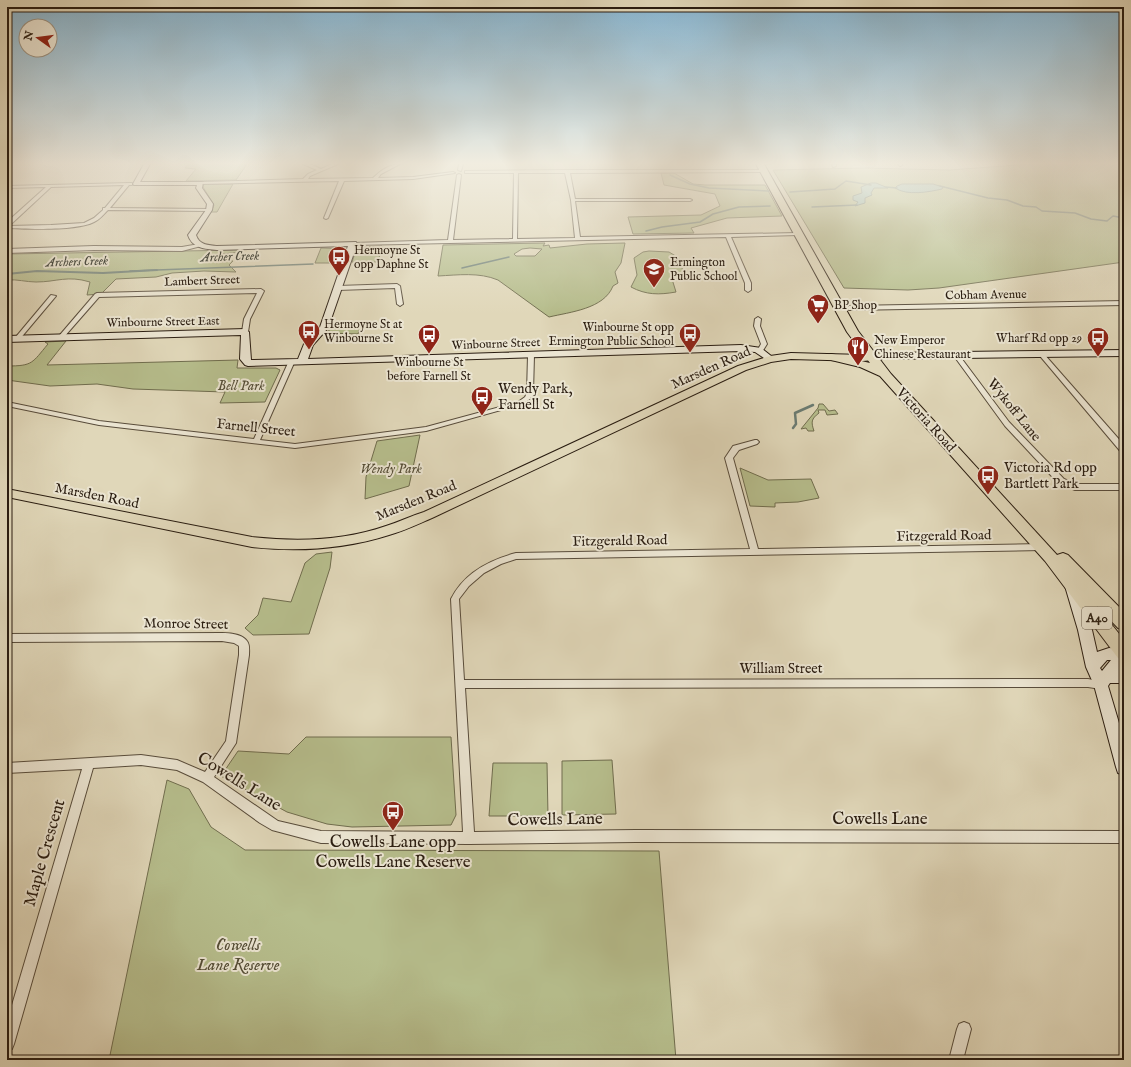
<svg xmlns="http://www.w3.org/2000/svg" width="1131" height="1067" font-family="'IM FELL English',serif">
	<rect width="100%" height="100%" fill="#e0d7b9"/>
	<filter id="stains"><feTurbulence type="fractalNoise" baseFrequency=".005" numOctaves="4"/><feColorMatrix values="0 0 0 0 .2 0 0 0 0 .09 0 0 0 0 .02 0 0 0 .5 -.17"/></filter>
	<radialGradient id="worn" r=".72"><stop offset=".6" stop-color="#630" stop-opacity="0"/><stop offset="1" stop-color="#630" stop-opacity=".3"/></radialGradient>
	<path fill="#b6bd8c" stroke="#706d4e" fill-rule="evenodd" d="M 188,164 L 247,164 L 236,180 L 186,181 L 196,169 L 185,168 Z
		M 1030,164 L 1124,164 L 1124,262 L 939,288 L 908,290 L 844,288 L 773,170 L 863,168 L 950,170 Z
		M 661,173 L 674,173 L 693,184 L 705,185 L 765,185 L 782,216 L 727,218 L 691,228 L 694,233 L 633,234 L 628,217 L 701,215 L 720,206 L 715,194 L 664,185 Z
		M 204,184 L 233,184 L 217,212 L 211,212 L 214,205 L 203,187 Z
		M 545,243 L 543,246 L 549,245 L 550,248 L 587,244 L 625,243 L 621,263 L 615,272 L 618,283 L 613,286 C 604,309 570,312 549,317 L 498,280 C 479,272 458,275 438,276 L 443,245 ZM 530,248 L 542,249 L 535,256 L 516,256 L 514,254 L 522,249 Z
		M 382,246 L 378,262 L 352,262 L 357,248 L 361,247 Z
		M 321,248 L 346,249 L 341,263 L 315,263 Z
		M 240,250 L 240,252 L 223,254 L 220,260 L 233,261 L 229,265 L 236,272 L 204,271 L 172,273 L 156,277 L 116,279 L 101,294 L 87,295 L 90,282 C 67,275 57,282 36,282 C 26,282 17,279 7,280 L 7,254 Z
		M 649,251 L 669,252 L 679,258 L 685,278 L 672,279 L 676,292 C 659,295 646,295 631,287 L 637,275 L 634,258 L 643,252 Z
		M 360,327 L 358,334 L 327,333 L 330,329 Z
		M 66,341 L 47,365 L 238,360 L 237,368 L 276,368 L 280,370 L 265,402 L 220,403 L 225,392 L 133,389 L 97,384 L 50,386 L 7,380 L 7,366 C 33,366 32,363 48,344 L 45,342 Z
		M 819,404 L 823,404 L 829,411 L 835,410 L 838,414 L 827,415 L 825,410 L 818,410 L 819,413 C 811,419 811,422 814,431 L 808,431 L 806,428 L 801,429 L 818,408 Z
		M 420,435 L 409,486 L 365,499 L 366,477 L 377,441 Z
		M 740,468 L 768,480 L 811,479 L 819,498 L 798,502 L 775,503 L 775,507 L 750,506 Z
		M 332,552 L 330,568 L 309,634 L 253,635 L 245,628 L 258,615 L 263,598 L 291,602 L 305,563 L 316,554 Z
		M 306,737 L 451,737 L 456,815 L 451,825 L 352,827 L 327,824 L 287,812 L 221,776 L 238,751 L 289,754 Z
		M 612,760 L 616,814 L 562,815 L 562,761 Z
		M 493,763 L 547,763 L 548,816 L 489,816 Z
		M 167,780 L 189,789 L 211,827 L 245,850 L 659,851 L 676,1060 L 109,1060 Z"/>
	<path fill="#94b9b3" stroke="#6a7b72" d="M 871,183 L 876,183 L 888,188 L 874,188 L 871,193 L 872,195 L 865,198 L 865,203 L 855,206 L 858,202 L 853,200 L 853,196 L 862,193 L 861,187 Z
		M 902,184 L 933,184 L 943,187 L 942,189 C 929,192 907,196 895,188 L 897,186 Z"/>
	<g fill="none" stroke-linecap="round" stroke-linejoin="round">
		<path stroke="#6a7b72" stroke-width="1.5" d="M 670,175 L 690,184 L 709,188 L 769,191
			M 940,186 L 988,198 L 1007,200 L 1023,206 L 1036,207 L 1042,211 L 1075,213 L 1091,219 L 1107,221 L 1113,216 L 1124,218
			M 886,187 L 897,188
			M 790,192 L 835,189 L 846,181 L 871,185
			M 812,207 L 857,205
			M 646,231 L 662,227 L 700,222 L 713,214 L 739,207 L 770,206
			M 462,268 L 509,257
			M 130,271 L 313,264"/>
		<path stroke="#6a7b72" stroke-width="2" d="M 7,274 L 37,271 L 103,273 L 157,270"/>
		<path stroke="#6a7b72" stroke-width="2.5" d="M 793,428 L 796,424 L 795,413 L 813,405"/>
		<g stroke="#584c3b" stroke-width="2">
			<path id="street" d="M 303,164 L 310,164 L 321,169 L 332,164 L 338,164 L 310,176 L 308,179 L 373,178 C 380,171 390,164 400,164 L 381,174 L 378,178 L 413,177 L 453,172 L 455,173 L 413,179 L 344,181 L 328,218 L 326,219 L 324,218 L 339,181 L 201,184 L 199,183 L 201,182 L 303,179 L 308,174 L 317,170 Z
				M 459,164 L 463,164 L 461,171 L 458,170 Z
				M 832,164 L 836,164 L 836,166 L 833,167 Z
				M 898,164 L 902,164 L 902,165 L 900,166 Z
				M 565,170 L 762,170 L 764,171 L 762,172 L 570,173 L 575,199 L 690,199 L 692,200 L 690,201 L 575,201 L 580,237 L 798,233 L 800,234 L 798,235 L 731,237 L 751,283 L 751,290 L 748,292 L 745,290 L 745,283 L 726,237 L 353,245 L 351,244 L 353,243 L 448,240 L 457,175 L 459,174 L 461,175 L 453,240 L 513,239 L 514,173 L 465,173 L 465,171 ZM 518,173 L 565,173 L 571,200 L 575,238 L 517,239 Z
				M 130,183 L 132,183 L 132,185 L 129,185 L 110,208 L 209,209 L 211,210 L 209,211 L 108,210 C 103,215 99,220 94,222 C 76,231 28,229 7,228 L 7,222 L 46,187 L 7,188 L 7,186 ZM 124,185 L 105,208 L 103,208 L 103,210 L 94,218 L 84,223 L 51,225 L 9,226 L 51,187 Z
				M 199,244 L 201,245 L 201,246 L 182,251 L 94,250 L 7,253 L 7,249 L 94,246 L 182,247 Z
				M 397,284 L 400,286 L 403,304 L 400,306 L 397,304 L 395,288 L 338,290 L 335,288 L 338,286 Z
				M 261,289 L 264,291 L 250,319 L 248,332 L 245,334 L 242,332 L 244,319 L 257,293 L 99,297 L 64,337 L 62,338 L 59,336 L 95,294 L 97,293 Z
				M 51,295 L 56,296 L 19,340 L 15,340 L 15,338 Z
				M 1124,301 L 1124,305 L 849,310 L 846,308 L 849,306 Z
				M 758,317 L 761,319 L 760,326 L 767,344 L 762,352 L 760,353 L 757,351 L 761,344 L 754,326 L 755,319 Z
				M 531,353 L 534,355 L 533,393 L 530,399 L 522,404 L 426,431 L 295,448 L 99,425 L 7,406 L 7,402 L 99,421 L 254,439 L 288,363 L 291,361 L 294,363 L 260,440 L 295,444 L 426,427 L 518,402 L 525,397 L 527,393 L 528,355 Z
				M 1042,353 L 1044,354 L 1124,445 L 1124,452 L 1121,452 L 1040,356 L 1040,354 Z
				M 957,354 L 959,355 L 1009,422 L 1064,479 L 1076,484 L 1124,484 L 1124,490 L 1075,490 L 1058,483 L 1005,426 L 954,356 Z
				M 755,440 L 757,440 L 759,442 L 757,444 L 739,450 L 733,458 L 758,549 L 1042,544 L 1045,545 L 1046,547 L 1045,549 L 1042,550 L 516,559 L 501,564 L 484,573 L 469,586 L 459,599 L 464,680 L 1088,679 L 1104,682 L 1106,685 L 1104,688 L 1101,689 L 1088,687 L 465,688 L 474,832 L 636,830 L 1124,831 L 1124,843 L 636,842 L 469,844 L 321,843 L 272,830 L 260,823 L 203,782 L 177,770 L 141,765 L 93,768 L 14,1044 L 12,1049 L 7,1051 L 7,1022 L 82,769 L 7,773 L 7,763 L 141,755 L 177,760 L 205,772 L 226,741 L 239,655 L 239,646 L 234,643 L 222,641 L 7,642 L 7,634 L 222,633 C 230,633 242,634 247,641 C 250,645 249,651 249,655 L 236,743 L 214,777 L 278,821 L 321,831 L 463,832 L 451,599 C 464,573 489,560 516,553 L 750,549 L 725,458 L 733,446 Z
				M 964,1022 L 969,1024 L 971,1029 L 963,1060 L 949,1060 L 957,1029 L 959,1024 Z"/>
		</g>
		<g stroke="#2a1d11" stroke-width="2">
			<path id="secondary" d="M 144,164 L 150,164 L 140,182 L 203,182 L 202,188 L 213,204 L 212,210 L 196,235 C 199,245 208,245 217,246 L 356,242 L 357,244 L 328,328 L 313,345 L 308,359 L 741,345 L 761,348 L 775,359 L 770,362 L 755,352 L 741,351 L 248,366 L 245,365 L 240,359 L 241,335 L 7,342 L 7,336 L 245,329 L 249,332 L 251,360 L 298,359 L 304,344 L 320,327 L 348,246 L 217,250 C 205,249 192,248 188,235 L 206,210 L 207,204 L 196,188 L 197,185 L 134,185 L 133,184 Z
				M 1124,350 L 1124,356 L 883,359 L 878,356 L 883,353 Z
				M 1071,581 L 1076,582 L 1077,586 L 1092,630 L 1097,652 L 1109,648 L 1124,649 L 1124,666 L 1119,671 L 1124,671 L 1124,683 L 1110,683 L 1108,686 L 1124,740 L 1124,775 L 1118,773 L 1116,767 L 1094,685 L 1086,667 L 1078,630 L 1065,586 L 1066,582 ZM 1107,660 L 1111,660 L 1102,671 L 1100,668 Z"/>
		</g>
		<g stroke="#2a1d11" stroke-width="2">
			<path id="primary" d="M 791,353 L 863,355 L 883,353 L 888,356 L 883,359 L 863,361 L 791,359 L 771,362 L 746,370 L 432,518 C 418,524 404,531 389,535 C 345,549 298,552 252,547 L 7,497 L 7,489 L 252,537 C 296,542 343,541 386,526 C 399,522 411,516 424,512 L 738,366 L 770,356 Z"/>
		</g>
		<g stroke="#2a1d11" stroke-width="2">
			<path id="highway" d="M 756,164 L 764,164 L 858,331 L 891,374 L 1057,555 L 1063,553 L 1068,555 L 1124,612 L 1124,630 L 1118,628 L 1097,606 L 1124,640 L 1124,661 L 1118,658 L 1045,561 L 880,376 L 860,367 L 827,359 L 825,357 L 827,355 L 831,354 L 870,363 L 847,332 Z"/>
		</g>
		<use href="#street" fill="#ebe5d2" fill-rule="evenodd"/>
		<use href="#secondary" fill="#ebe5d2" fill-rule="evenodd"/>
		<use href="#primary" fill="#e0d7b9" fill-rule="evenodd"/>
		<use href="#highway" fill="#e0d7b9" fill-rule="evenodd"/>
	</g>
	<linearGradient id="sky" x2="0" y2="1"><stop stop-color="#86b6d3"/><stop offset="0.52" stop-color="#f1ede0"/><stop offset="1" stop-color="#f1ede0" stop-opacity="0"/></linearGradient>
	<rect width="1131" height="314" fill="url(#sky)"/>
	<defs>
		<g id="bus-pin" transform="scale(1.15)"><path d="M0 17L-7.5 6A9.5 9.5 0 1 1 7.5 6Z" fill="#8f2418" stroke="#ebe5d2"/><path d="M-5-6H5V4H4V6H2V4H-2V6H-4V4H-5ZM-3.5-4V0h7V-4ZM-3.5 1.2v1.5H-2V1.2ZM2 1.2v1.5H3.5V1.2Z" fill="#fff"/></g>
		<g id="school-pin" transform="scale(1.15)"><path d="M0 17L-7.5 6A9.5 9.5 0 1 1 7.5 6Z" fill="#8f2418" stroke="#ebe5d2"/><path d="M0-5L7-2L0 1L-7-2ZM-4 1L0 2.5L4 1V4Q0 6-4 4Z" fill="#fff"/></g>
		<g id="supermarket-pin" transform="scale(1.15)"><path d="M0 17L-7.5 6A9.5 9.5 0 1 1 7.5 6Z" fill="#8f2418" stroke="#ebe5d2"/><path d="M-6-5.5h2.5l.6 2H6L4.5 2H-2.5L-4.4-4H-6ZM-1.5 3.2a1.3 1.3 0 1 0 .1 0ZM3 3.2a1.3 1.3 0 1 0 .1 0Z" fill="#fff"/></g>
		<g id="restaurant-pin" transform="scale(1.15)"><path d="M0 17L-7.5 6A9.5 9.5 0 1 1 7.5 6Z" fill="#8f2418" stroke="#ebe5d2"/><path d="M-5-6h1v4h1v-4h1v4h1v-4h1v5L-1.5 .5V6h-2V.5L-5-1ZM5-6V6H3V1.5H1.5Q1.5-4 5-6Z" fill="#fff"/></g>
	</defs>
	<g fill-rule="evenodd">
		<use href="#bus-pin" x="339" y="257"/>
		<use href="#school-pin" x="654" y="269"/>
		<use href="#supermarket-pin" x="818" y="305"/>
		<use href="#bus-pin" x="309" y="331"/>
		<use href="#bus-pin" x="690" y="334"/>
		<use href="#bus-pin" x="429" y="335"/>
		<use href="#bus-pin" x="1098" y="338"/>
		<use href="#restaurant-pin" x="858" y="347"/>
		<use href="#bus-pin" x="482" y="397"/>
		<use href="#bus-pin" x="988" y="476"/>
		<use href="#bus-pin" x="393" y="812"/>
	</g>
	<g text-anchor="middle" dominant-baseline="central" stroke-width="4" stroke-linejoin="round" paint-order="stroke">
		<g font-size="12" fill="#2a1d11" stroke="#ebe5d2" text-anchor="start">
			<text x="354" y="250">Hermoyne St<tspan x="354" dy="14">opp Daphne St</tspan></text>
			<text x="670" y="262">Ermington<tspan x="670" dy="14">Public School</tspan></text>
			<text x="834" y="305">BP Shop</text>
			<text x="324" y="324">Hermoyne St at<tspan x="324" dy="14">Winbourne St</tspan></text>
			<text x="674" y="327" text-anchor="end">Winbourne St opp<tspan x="674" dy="14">Ermington Public School</tspan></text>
			<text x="1082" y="338" text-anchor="end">Wharf Rd opp 29</text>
			<text x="874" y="340">New Emperor<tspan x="874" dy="14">Chinese Restaurant</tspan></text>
			<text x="429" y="362" text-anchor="middle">Winbourne St<tspan x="429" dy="14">before Farnell St</tspan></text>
		</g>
		<g font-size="12" fill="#2a1d11" stroke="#ebe5d2">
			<text transform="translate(202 281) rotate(-2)">Lambert Street</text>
			<text transform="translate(986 295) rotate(-1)">Cobham Avenue</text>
			<text transform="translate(163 322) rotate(-1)">Winbourne Street East</text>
			<text transform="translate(496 344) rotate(-2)">Winbourne Street</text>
		</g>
		<g font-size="13" font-style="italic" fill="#4a4c42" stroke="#ebe5d2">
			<text transform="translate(230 257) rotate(-2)">Archer Creek</text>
			<text transform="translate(77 262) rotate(-2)">Archers Creek</text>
		</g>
		<rect fill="#ebe5d2" stroke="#64594b" stroke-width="1" x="1082" y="607" width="30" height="22" rx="3"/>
		<g font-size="13" font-weight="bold" fill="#2a1d11">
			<text x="1097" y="618">A40</text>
		</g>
		<g font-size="14" fill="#2a1d11" stroke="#ebe5d2">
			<text transform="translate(711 368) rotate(-24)">Marsden Road</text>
			<text transform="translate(1014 410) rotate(51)">Wykoff Lane</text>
			<text transform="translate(926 420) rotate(48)">Victoria Road</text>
			<text transform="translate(256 428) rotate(6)">Farnell Street</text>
			<text transform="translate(97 496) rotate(11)">Marsden Road</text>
			<text transform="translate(416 501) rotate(-22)">Marsden Road</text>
			<text transform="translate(944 536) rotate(-1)">Fitzgerald Road</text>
			<text transform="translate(620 541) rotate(-1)">Fitzgerald Road</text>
			<text transform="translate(186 624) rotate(1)">Monroe Street</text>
			<text x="781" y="669">William Street</text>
		</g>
		<g font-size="14" font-style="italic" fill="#544d36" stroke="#ebe5d2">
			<text x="241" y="386">Bell Park</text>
			<text x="391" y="469">Wendy Park</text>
		</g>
		<g font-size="14" fill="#2a1d11" stroke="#ebe5d2" text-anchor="start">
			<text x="498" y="389">Wendy Park,<tspan x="498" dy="16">Farnell St</tspan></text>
			<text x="1004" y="468">Victoria Rd opp<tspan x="1004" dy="16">Bartlett Park</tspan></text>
		</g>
		<g font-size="17" fill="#2a1d11" stroke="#ebe5d2">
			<text transform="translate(239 782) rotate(32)">Cowells Lane</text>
			<text x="880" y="819">Cowells Lane</text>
			<text transform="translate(555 820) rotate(-1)">Cowells Lane</text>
			<text transform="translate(45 853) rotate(-74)">Maple Crescent</text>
		</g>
		<g font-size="17" fill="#2a1d11" stroke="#ebe5d2">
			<text x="393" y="842">Cowells Lane opp<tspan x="393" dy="20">Cowells Lane Reserve</tspan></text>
		</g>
		<g font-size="17" font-style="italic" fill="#544d36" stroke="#ebe5d2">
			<text x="238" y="945">Cowells<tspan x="238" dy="20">Lane Reserve</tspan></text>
		</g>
	</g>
	<rect width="1131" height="1067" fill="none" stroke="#e0d7b9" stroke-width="24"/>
	<rect x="8" y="8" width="1115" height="1051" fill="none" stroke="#2a1d11" stroke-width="2"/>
	<rect x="12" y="12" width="1107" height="1043" fill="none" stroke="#2a1d11"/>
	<g transform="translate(38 38) rotate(284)"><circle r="19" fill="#ebe5d2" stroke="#9e9585"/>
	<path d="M0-3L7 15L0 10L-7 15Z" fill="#8f2418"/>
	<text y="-6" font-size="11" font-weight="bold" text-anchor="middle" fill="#2a1d11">N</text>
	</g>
	<rect width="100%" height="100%" filter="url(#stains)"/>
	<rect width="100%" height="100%" fill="url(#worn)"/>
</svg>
